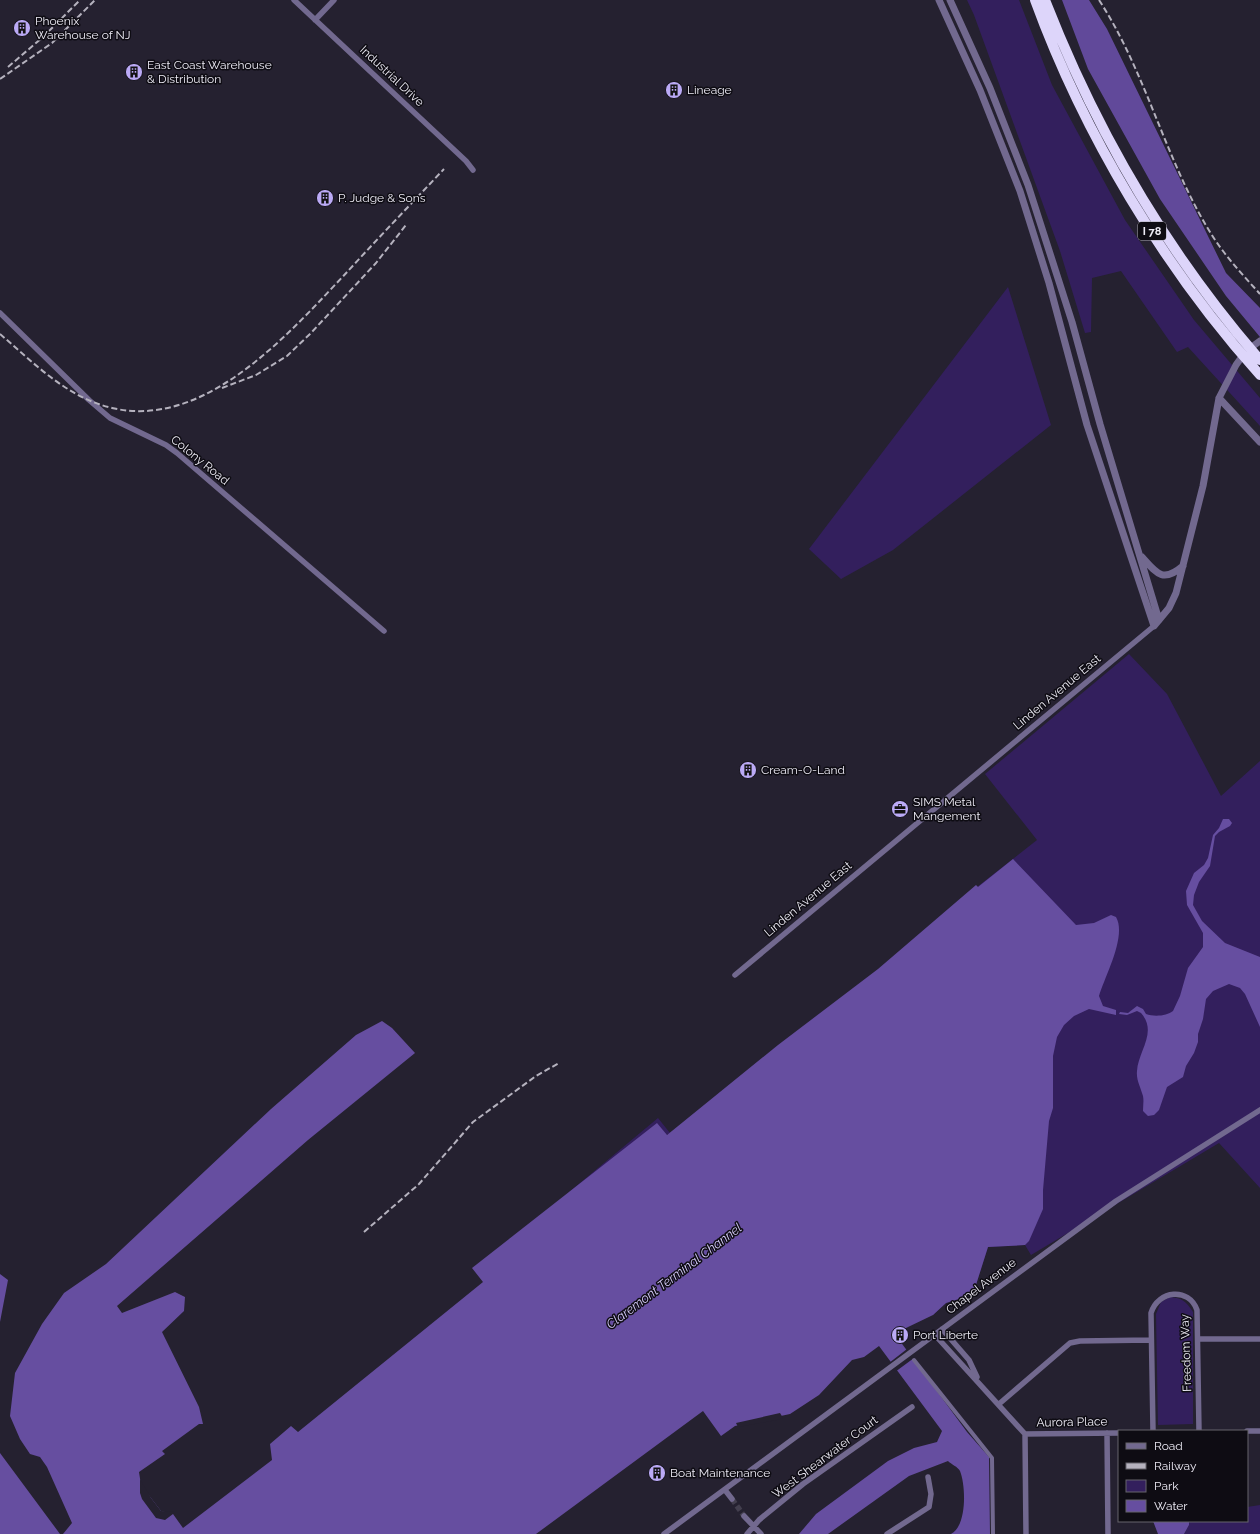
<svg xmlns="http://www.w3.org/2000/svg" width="1260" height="1534" font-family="Raleway,sans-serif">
	<rect width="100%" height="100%" fill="#252130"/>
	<path fill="#331f5d" d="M 967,0 L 1019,0 L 1052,85 L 1125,220 L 1194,320 L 1260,398 L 1260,426 L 1188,347 L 1177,352 L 1121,271 L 1092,278 L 1091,332 L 1085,333 L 1060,251 L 974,15 Z
		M 1008,287 L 1051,425 L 893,550 L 841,579 L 809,549 Z
		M 1129,654 L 1167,694 L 1221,796 L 1260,761 L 1260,1188 L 1219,1143 L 1031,1255 L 1025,1245 L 988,1247 L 975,1288 L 965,1297 L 946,1303 L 933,1315 L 977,887 L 1037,840 L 985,774 Z
		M 658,1118 L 670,1133 L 568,1193 Z
		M 1170,1297 C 1182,1298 1186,1301 1193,1312 L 1193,1424 L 1158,1425 L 1156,1314 L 1161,1302 Z
		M 1260,1505 L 1260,1534 L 1184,1534 L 1189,1525 L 1189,1521 L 1247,1521 L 1247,1507 Z"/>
	<path fill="#61499a" d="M 1062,0 L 1089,0 L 1107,29 L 1226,273 L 1260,308 L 1260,337 L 1226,296 L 1160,199 L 1088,69 Z"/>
	<path fill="#664ea0" d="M 1223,819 L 1229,819 L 1232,823 L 1230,826 L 1219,832 L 1215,836 L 1210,866 L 1199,882 L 1194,895 L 1193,905 L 1202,921 L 1225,943 L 1260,957 L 1260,1027 L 1245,994 L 1240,988 L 1229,984 L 1213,991 L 1206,999 L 1203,1019 L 1198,1034 L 1198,1042 L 1194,1053 L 1186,1066 L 1183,1077 L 1167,1087 L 1159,1110 L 1154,1115 L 1148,1116 L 1143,1111 C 1143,1106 1144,1101 1143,1096 C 1141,1088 1136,1080 1137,1071 C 1138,1051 1158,1032 1141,1013 L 1137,1011 L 1127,1015 L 1119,1014 L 1120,1012 L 1128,1013 L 1137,1006 L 1143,1009 L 1146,1014 C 1154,1017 1167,1016 1173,1011 L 1180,996 L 1188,968 L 1203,947 L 1203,933 L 1187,905 L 1186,891 L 1194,873 L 1204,865 L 1208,858 L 1213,835 L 1219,828 Z
		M 1013,859 L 1076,925 L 1094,923 L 1111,915 L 1116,917 C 1127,936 1105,976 1099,996 L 1103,1006 L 1116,1010 L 1116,1015 L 1089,1009 L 1074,1016 L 1064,1025 L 1057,1037 L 1053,1056 L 1053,1108 L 1049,1121 L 1043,1190 L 1043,1209 L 1029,1241 L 1025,1245 L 988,1247 L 975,1288 L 965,1297 L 946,1303 L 933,1315 L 906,1328 L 897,1337 L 967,1432 L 989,1457 L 990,1534 L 951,1534 C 967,1526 966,1486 960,1471 C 958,1467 951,1464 948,1461 L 909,1476 L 828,1534 L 799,1534 L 816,1514 L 888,1461 L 914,1448 L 937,1442 L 942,1431 L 879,1346 L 864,1357 L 852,1360 L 819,1395 L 790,1414 L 735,1426 L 721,1436 L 703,1411 L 536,1534 L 63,1534 L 72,1523 L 47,1467 L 40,1457 L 30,1454 L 20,1439 L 10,1416 L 15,1373 L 42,1324 L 64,1293 L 106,1264 L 271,1109 L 356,1035 L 382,1021 L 392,1028 L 415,1053 L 308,1140 L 117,1306 L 122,1313 L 175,1292 L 185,1297 L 184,1311 L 162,1332 L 199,1407 L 203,1424 L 199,1424 L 162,1451 L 165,1454 L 139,1472 L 141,1485 L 161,1511 L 173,1514 L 183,1528 L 272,1460 L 270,1444 L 291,1426 L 298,1432 L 483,1282 L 472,1268 L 657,1123 L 667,1135 L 778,1045 L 878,969 L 976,885 L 978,887 Z
		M 0,1274 L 8,1280 L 0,1322 Z
		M 0,1453 L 60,1534 L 0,1534 Z
		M 1153,1521 L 1189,1521 L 1189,1525 L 1184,1534 L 1158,1534 Z"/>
	<path fill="#252130" d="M 907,1349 L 914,1358 L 895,1372 L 889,1363 Z
		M 780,1413 L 783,1418 L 777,1420 L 738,1427 L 736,1423 Z
		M 140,1479 L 151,1498 L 161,1511 L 174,1512 L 173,1514 L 165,1520 L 156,1518 L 142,1499 L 140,1493 Z"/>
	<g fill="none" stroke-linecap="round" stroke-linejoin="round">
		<path stroke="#433f4e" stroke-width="5.5" stroke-dasharray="5.5 3" stroke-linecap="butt" d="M 732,1499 L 744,1516"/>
		<path stroke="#72698f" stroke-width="4" d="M 914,1360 L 992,1458 L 993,1534"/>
		<path stroke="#72698f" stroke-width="5.5" d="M 294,0 L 466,161 L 473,170
			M 315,20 L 334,0
			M 0,313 L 89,400 L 110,418 L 166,445 L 177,453 L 384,631
			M 735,975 L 1154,626
			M 942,1329 L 969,1360 L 977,1377
			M 935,1335 L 1025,1434 L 1026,1534
			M 1198,1339 L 1260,1339
			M 999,1404 L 1070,1343 L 1080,1341 L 1151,1340
			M 1153,1431 L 1151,1313 C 1158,1290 1189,1287 1197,1310 L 1199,1431
			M 1247,1431 L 1260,1431
			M 1107,1433 L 1108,1534
			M 1025,1434 L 1119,1433
			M 725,1490 L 732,1499
			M 744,1516 L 761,1534
			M 664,1534 L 1116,1201 L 1260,1110
			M 747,1534 L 759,1520 L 803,1484 L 912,1407
			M 887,1534 L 929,1507 L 931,1494 L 928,1477"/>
		<path stroke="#72698f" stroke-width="7" d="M 939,0 L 980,90 L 1020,191 L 1049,283 L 1087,425 L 1154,626 L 1169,608 L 1176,593 L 1203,486 L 1219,398 L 1236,365 L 1246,351 L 1260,341
			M 950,0 L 990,88 L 1028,185 L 1072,322 L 1100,424 L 1159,620
			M 1219,398 L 1260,442
			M 1142,557 C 1157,574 1163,583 1183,566"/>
		<path stroke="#ddd5fa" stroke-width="10" d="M 1035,0 C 1084,134 1164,268 1260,375
			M 1045,0 C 1096,131 1168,254 1260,360"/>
		<path stroke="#b5b2be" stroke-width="2" stroke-dasharray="6 3" stroke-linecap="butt" d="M 1099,0 C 1146,72 1165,159 1210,232 C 1224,255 1242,274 1260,294
			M 8,67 L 43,37 L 80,0
			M 0,79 L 52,43 L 95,0
			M 0,334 C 34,363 66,397 112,408 C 207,430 291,331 349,270 C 380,236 412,203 444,169
			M 222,388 L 256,375 L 287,356 L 311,333 L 376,263 L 406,225
			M 364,1232 L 419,1184 L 473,1122 L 536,1076 L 559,1063"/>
	</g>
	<defs>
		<g id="building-disc" transform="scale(0.9)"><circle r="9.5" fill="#bbaaf6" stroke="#0e0c13"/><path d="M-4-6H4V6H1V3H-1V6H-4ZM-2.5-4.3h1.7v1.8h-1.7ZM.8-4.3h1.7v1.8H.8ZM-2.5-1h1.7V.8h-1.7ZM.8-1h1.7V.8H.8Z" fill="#111"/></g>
		<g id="office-disc" transform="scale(0.9)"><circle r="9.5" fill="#bbaaf6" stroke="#0e0c13"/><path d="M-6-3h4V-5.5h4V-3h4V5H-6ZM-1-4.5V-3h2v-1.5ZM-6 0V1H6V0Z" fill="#111"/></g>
	</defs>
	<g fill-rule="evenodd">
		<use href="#building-disc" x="22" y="28"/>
		<use href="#building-disc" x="134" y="72"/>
		<use href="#building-disc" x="674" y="90"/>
		<use href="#building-disc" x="325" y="198"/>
		<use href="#building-disc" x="748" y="770"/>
		<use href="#office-disc" x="900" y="809"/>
		<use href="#building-disc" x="900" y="1335"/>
		<use href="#building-disc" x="657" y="1473"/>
	</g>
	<g text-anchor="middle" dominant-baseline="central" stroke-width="3" stroke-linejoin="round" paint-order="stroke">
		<rect fill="#0e0c13" stroke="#aaa8b1" stroke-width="1" x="1138" y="222" width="28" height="18" rx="3"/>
		<g font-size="11" font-weight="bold" fill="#edebf5">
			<text x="1152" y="231">I 78</text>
		</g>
		<g font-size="12" fill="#edebf5" stroke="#0e0c13" text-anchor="start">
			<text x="35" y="21">Phoenix<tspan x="35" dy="14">Warehouse of NJ</tspan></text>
			<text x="147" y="65">East Coast Warehouse<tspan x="147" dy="14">&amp; Distribution</tspan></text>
			<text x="687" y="90">Lineage</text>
			<text x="338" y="198">P. Judge &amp; Sons</text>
			<text x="761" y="770">Cream-O-Land</text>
			<text x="913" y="802">SIMS Metal<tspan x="913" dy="14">Mangement</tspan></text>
			<text x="913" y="1335">Port Liberte</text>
			<text x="670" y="1473">Boat Maintenance</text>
		</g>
		<g font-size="12" fill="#edebf5" stroke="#0e0c13">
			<text transform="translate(392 76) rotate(43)">Industrial Drive</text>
			<text transform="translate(200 460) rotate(39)">Colony Road</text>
			<text transform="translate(1057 692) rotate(-40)">Linden Avenue East</text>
			<text transform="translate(808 899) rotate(-40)">Linden Avenue East</text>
			<text transform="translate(981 1286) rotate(-37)">Chapel Avenue</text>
			<text transform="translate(1186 1353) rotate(-92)">Freedom Way</text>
			<text transform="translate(1072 1422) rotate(-1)">Aurora Place</text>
			<text transform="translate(825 1457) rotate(-37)">West Shearwater Court</text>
		</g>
		<g font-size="13" font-style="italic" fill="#d2c8f6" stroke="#0e0c13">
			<text transform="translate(674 1276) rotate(-37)">Claremont Terminal Channel</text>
		</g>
	</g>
	<rect x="1118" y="1430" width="130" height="92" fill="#0e0c13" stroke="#67656d"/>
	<rect x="1126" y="1443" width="20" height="6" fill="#72698f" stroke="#67656d"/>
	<text x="1154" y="1450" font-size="12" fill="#edebf5">Road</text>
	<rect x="1126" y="1463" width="20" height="6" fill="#b5b2be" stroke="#67656d"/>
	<text x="1154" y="1470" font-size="12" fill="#edebf5">Railway</text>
	<rect x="1126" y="1480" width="20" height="12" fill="#331f5d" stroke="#67656d"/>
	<text x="1154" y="1490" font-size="12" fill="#edebf5">Park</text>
	<rect x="1126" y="1500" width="20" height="12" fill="#664ea0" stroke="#67656d"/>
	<text x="1154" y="1510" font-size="12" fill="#edebf5">Water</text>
</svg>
